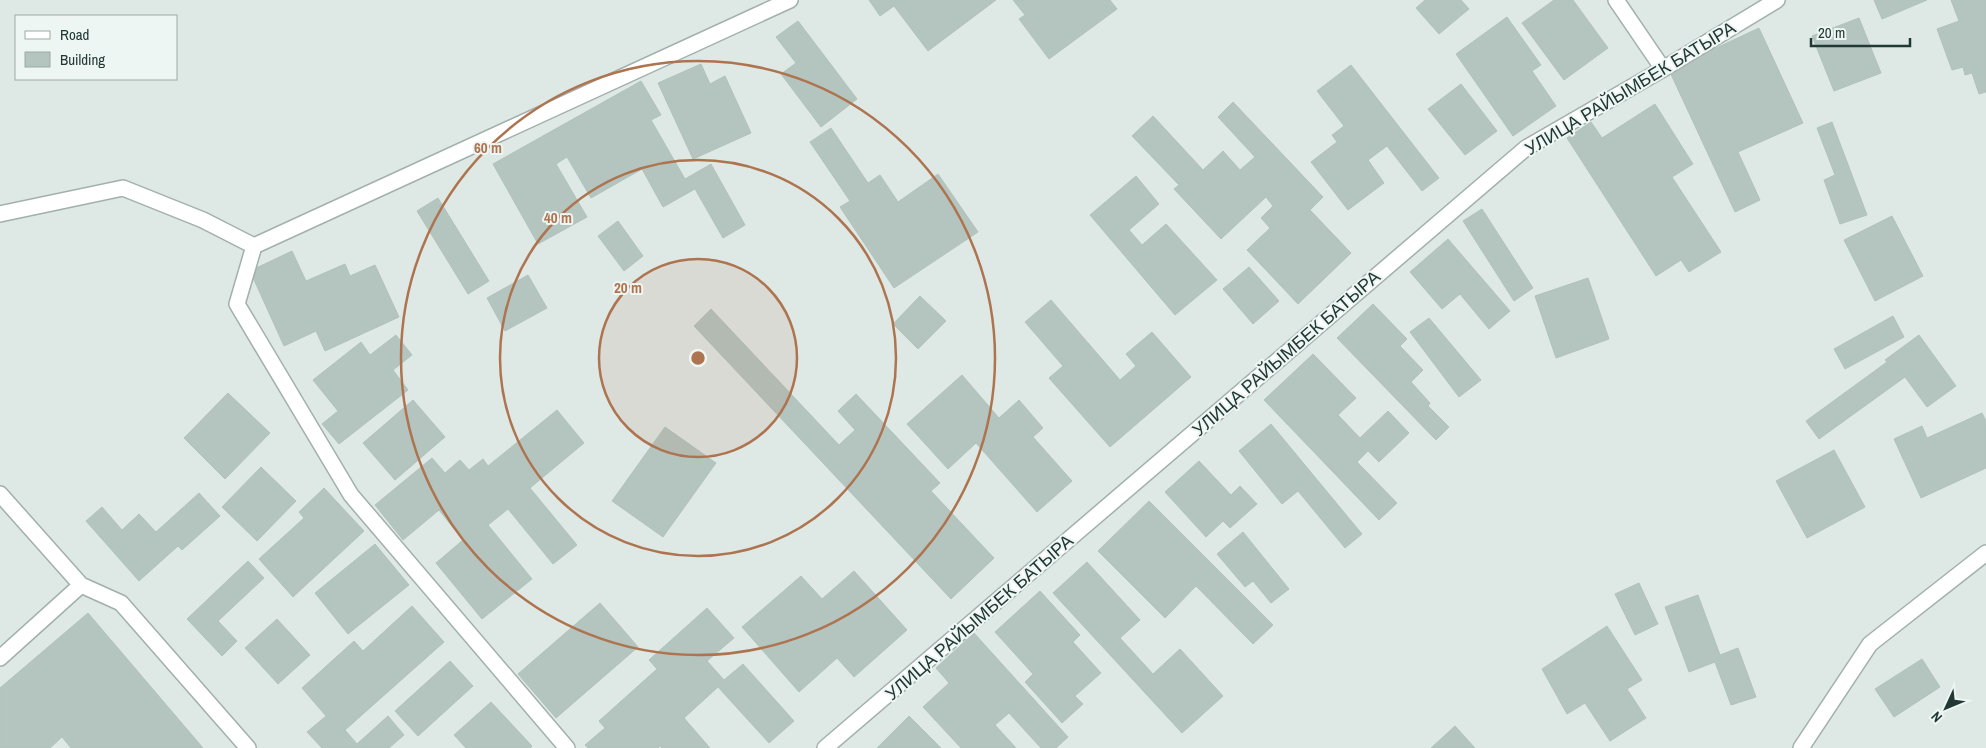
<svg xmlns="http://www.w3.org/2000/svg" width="1986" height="748" font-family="'Archivo Narrow',sans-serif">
	<rect width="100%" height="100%" fill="#dee9e5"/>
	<path fill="#b4c4bf" stroke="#b1c2bd" d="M 869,0 L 996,0 L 928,51 L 894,6 L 880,16 Z
		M 1013,0 L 1110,0 L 1117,9 L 1049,59 L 1019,19 L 1025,15 Z
		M 1425,0 L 1461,0 L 1469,9 L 1439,34 L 1416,8 Z
		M 1554,0 L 1573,0 L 1608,48 L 1564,80 L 1522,23 Z
		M 1874,0 L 1927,0 L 1882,19 Z
		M 1951,0 L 1986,0 L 1986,92 L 1979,94 L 1972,73 L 1965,75 L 1963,67 L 1952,70 L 1937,29 L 1959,21 Z
		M 1507,17 L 1541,65 L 1532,71 L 1556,106 L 1513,136 L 1456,54 Z
		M 1859,18 L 1881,73 L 1834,91 L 1812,36 Z
		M 798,21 L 857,99 L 821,127 L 781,74 L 796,63 L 776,37 Z
		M 1759,28 L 1803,123 L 1738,152 L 1760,200 L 1735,212 L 1669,70 Z
		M 701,64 L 710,84 L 725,76 L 751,133 L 693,159 L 658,83 Z
		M 1351,65 L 1439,178 L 1422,191 L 1387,146 L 1368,160 L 1384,183 L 1348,210 L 1311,162 L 1337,142 L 1332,135 L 1344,126 L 1317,91 Z
		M 641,81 L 661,115 L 651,120 L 685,179 L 711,164 L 745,225 L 723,238 L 695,189 L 663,207 L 642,169 L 591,198 L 567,157 L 556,164 L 587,217 L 538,244 L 493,164 Z
		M 1461,84 L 1497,131 L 1465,155 L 1428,109 Z
		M 1233,102 L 1323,197 L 1310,210 L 1351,253 L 1298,304 L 1247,250 L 1270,228 L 1261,218 L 1273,206 L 1266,197 L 1221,239 L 1174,189 L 1179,185 L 1132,136 L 1153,116 L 1203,170 L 1223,151 L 1240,170 L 1255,157 L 1218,117 Z
		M 1655,104 L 1693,164 L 1672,177 L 1721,252 L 1689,272 L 1681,260 L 1656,276 L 1567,138 L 1591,122 L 1602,138 Z
		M 1832,122 L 1867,215 L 1840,224 L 1824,180 L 1835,175 L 1817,128 Z
		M 831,128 L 868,183 L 880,175 L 898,202 L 938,174 L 978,232 L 894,288 L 840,207 L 850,201 L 810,142 Z
		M 1136,176 L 1159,204 L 1129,230 L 1142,245 L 1166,224 L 1217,280 L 1175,315 L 1090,215 Z
		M 438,198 L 489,281 L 468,294 L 417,211 Z
		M 1482,209 L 1533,288 L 1514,301 L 1463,221 Z
		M 1892,216 L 1923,276 L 1875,301 L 1844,240 Z
		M 618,221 L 643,256 L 624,271 L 598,236 Z
		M 1448,239 L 1510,311 L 1489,329 L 1460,294 L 1442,309 L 1410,272 Z
		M 292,251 L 306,281 L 345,264 L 350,276 L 375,265 L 399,317 L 325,351 L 316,331 L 284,346 L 250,271 Z
		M 1249,267 L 1279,301 L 1253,324 L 1223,289 Z
		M 528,275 L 547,308 L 505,331 L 487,298 Z
		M 1588,278 L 1609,339 L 1556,358 L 1535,296 Z
		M 920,296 L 946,321 L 918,349 L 893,324 Z
		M 1051,300 L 1120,380 L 1136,366 L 1126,354 L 1152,332 L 1191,377 L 1110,447 L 1049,378 L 1063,366 L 1025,322 Z
		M 1373,304 L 1407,339 L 1400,346 L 1423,370 L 1411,382 L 1430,403 L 1428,406 L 1449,427 L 1436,440 L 1337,338 Z
		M 711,309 L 839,445 L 855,430 L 838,411 L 856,394 L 940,483 L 931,491 L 994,558 L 951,599 L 694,326 Z
		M 1893,316 L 1904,337 L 1845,369 L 1834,349 Z
		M 1429,318 L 1481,380 L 1459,397 L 1410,332 Z
		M 396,335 L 412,355 L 393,370 L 408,390 L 339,444 L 322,424 L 338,411 L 313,380 L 361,342 L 370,355 Z
		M 1919,335 L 1956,386 L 1927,407 L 1905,377 L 1819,439 L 1806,421 L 1887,362 L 1885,360 Z
		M 1313,354 L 1356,398 L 1338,415 L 1360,438 L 1388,411 L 1409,433 L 1379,462 L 1368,451 L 1357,462 L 1397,503 L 1379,520 L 1264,400 Z
		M 962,375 L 999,418 L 1019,400 L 1043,428 L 1033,437 L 1072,481 L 1037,512 L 976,443 L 948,469 L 907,424 Z
		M 228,393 L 270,433 L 225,479 L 184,438 Z
		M 413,400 L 445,437 L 395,480 L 363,443 Z
		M 557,410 L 584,443 L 530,488 L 577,545 L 553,564 L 508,509 L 488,525 L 532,579 L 482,619 L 436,563 L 463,540 L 439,510 L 403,540 L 375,505 L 432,458 L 445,473 L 460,460 L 469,470 L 483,459 L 488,466 Z
		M 1982,413 L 1986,421 L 1986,468 L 1921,498 L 1894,439 L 1922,426 L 1927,438 Z
		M 1271,424 L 1362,534 L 1345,548 L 1298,491 L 1282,504 L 1239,451 Z
		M 665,427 L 716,463 L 663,537 L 612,501 Z
		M 1834,450 L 1865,507 L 1807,538 L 1776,481 Z
		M 1199,461 L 1231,495 L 1240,486 L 1257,504 L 1230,528 L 1223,521 L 1206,537 L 1165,492 Z
		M 261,467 L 296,501 L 257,541 L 222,507 Z
		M 324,488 L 364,531 L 293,597 L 259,559 L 304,518 L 299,512 Z
		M 199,493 L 220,516 L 182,550 L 178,546 L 139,581 L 86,521 L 102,507 L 122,530 L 139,514 L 156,532 Z
		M 1149,501 L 1273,625 L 1253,644 L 1196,586 L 1165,618 L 1098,551 Z
		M 1243,532 L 1289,589 L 1271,603 L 1253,581 L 1245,587 L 1217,554 Z
		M 375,544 L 409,585 L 348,634 L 315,593 Z
		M 248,561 L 264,578 L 218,621 L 237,641 L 222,656 L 187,619 Z
		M 1087,562 L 1140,620 L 1120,638 L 1153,674 L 1180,649 L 1223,696 L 1182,733 L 1053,593 Z
		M 854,571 L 907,630 L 854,677 L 837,658 L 799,692 L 742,627 L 801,576 L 822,599 Z
		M 1639,583 L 1658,624 L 1635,635 L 1615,594 Z
		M 1040,591 L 1080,635 L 1073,642 L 1101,673 L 1075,696 L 1083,704 L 1062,723 L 1025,682 L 1033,674 L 995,632 Z
		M 1698,595 L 1720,655 L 1738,648 L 1756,697 L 1731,705 L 1715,662 L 1689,672 L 1665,607 Z
		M 600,603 L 638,647 L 556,718 L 518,674 Z
		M 412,606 L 444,642 L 345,730 L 357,744 L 388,716 L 404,735 L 389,748 L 322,748 L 307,732 L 326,716 L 302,688 L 354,641 L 363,651 Z
		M 707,608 L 734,638 L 707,661 L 724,680 L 743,664 L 794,721 L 769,743 L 718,687 L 684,718 L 710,748 L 662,748 L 660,746 L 658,748 L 588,748 L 585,745 L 605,728 L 599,721 L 657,669 L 649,660 Z
		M 88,613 L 203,748 L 71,748 L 62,737 L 50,748 L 0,748 L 0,688 Z
		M 277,619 L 310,655 L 278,684 L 245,648 Z
		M 1607,626 L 1642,680 L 1627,689 L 1646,718 L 1610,741 L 1585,703 L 1567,714 L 1542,669 Z
		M 974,633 L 1068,737 L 1056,748 L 1041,748 L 1009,713 L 995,725 L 1016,748 L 961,748 L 923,707 L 949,683 L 936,668 Z
		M 1922,659 L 1940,687 L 1894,717 L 1875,689 Z
		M 450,661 L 473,686 L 418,736 L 395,711 Z
		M 491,702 L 532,746 L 530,748 L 466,748 L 454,735 Z
		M 909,716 L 941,748 L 877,748 Z
		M 1455,726 L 1475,748 L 1431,748 Z"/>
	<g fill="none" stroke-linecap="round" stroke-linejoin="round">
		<g stroke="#a2b0ac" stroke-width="18">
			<path id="minor" d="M 1616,0 L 1663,69
				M 0,214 L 123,188 L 203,220 L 254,246
				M 0,494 L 81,585 L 121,603 L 248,748
				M 0,658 L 81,585
				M 567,748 L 351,495 L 237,304 L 254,246 L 790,0
				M 825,748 L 1526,148 L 1663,69 L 1777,0
				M 1801,748 L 1870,644 L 1986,553"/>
		</g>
		<use href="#minor" stroke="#fff" stroke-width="15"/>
	</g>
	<circle cx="698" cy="358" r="99" fill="#ae734f" fill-opacity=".12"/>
	<g fill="none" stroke="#ae734f" stroke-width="2.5">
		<circle cx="698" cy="358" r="99"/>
		<circle cx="698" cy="358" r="198"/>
		<circle cx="698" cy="358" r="297"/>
	</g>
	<g text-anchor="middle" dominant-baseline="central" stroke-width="4" stroke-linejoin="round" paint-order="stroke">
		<g font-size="18" fill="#213834" stroke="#eef6f3">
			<text transform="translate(1630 88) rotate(-31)">УЛИЦА РАЙЫМБЕК БАТЫРА</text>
			<text transform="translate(1286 353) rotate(-41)">УЛИЦА РАЙЫМБЕК БАТЫРА</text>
			<text transform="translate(979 617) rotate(-41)">УЛИЦА РАЙЫМБЕК БАТЫРА</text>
		</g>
	</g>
	<circle cx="698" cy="358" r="8" fill="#ae734f" stroke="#eef6f3" stroke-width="2.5"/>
	<g font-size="15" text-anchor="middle" font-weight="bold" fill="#ae734f" stroke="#eef6f3" stroke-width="4" stroke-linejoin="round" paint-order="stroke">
		<text x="488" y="153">60 m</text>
		<text x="558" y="223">40 m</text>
		<text x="628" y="293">20 m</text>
	</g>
	<rect x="15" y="15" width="162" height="65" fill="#eef6f3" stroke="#9caaa7"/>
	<rect x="25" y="31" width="25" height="8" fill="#ffffff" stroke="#9caaa7"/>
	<text x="60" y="40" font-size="15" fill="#213834">Road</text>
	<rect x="25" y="52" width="25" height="15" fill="#b4c4bf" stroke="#9caaa7"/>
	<text x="60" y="65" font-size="15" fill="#213834">Building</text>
	<g transform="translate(1946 708) rotate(226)" stroke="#eef6f3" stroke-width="4" paint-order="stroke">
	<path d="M0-4L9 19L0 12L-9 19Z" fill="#213834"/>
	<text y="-8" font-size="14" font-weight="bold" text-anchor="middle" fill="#213834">N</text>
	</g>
	<path d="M1811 38v8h99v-8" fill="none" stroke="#213834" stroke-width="2.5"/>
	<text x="1818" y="38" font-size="15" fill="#213834" stroke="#eef6f3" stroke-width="4" paint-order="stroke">20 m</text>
</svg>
